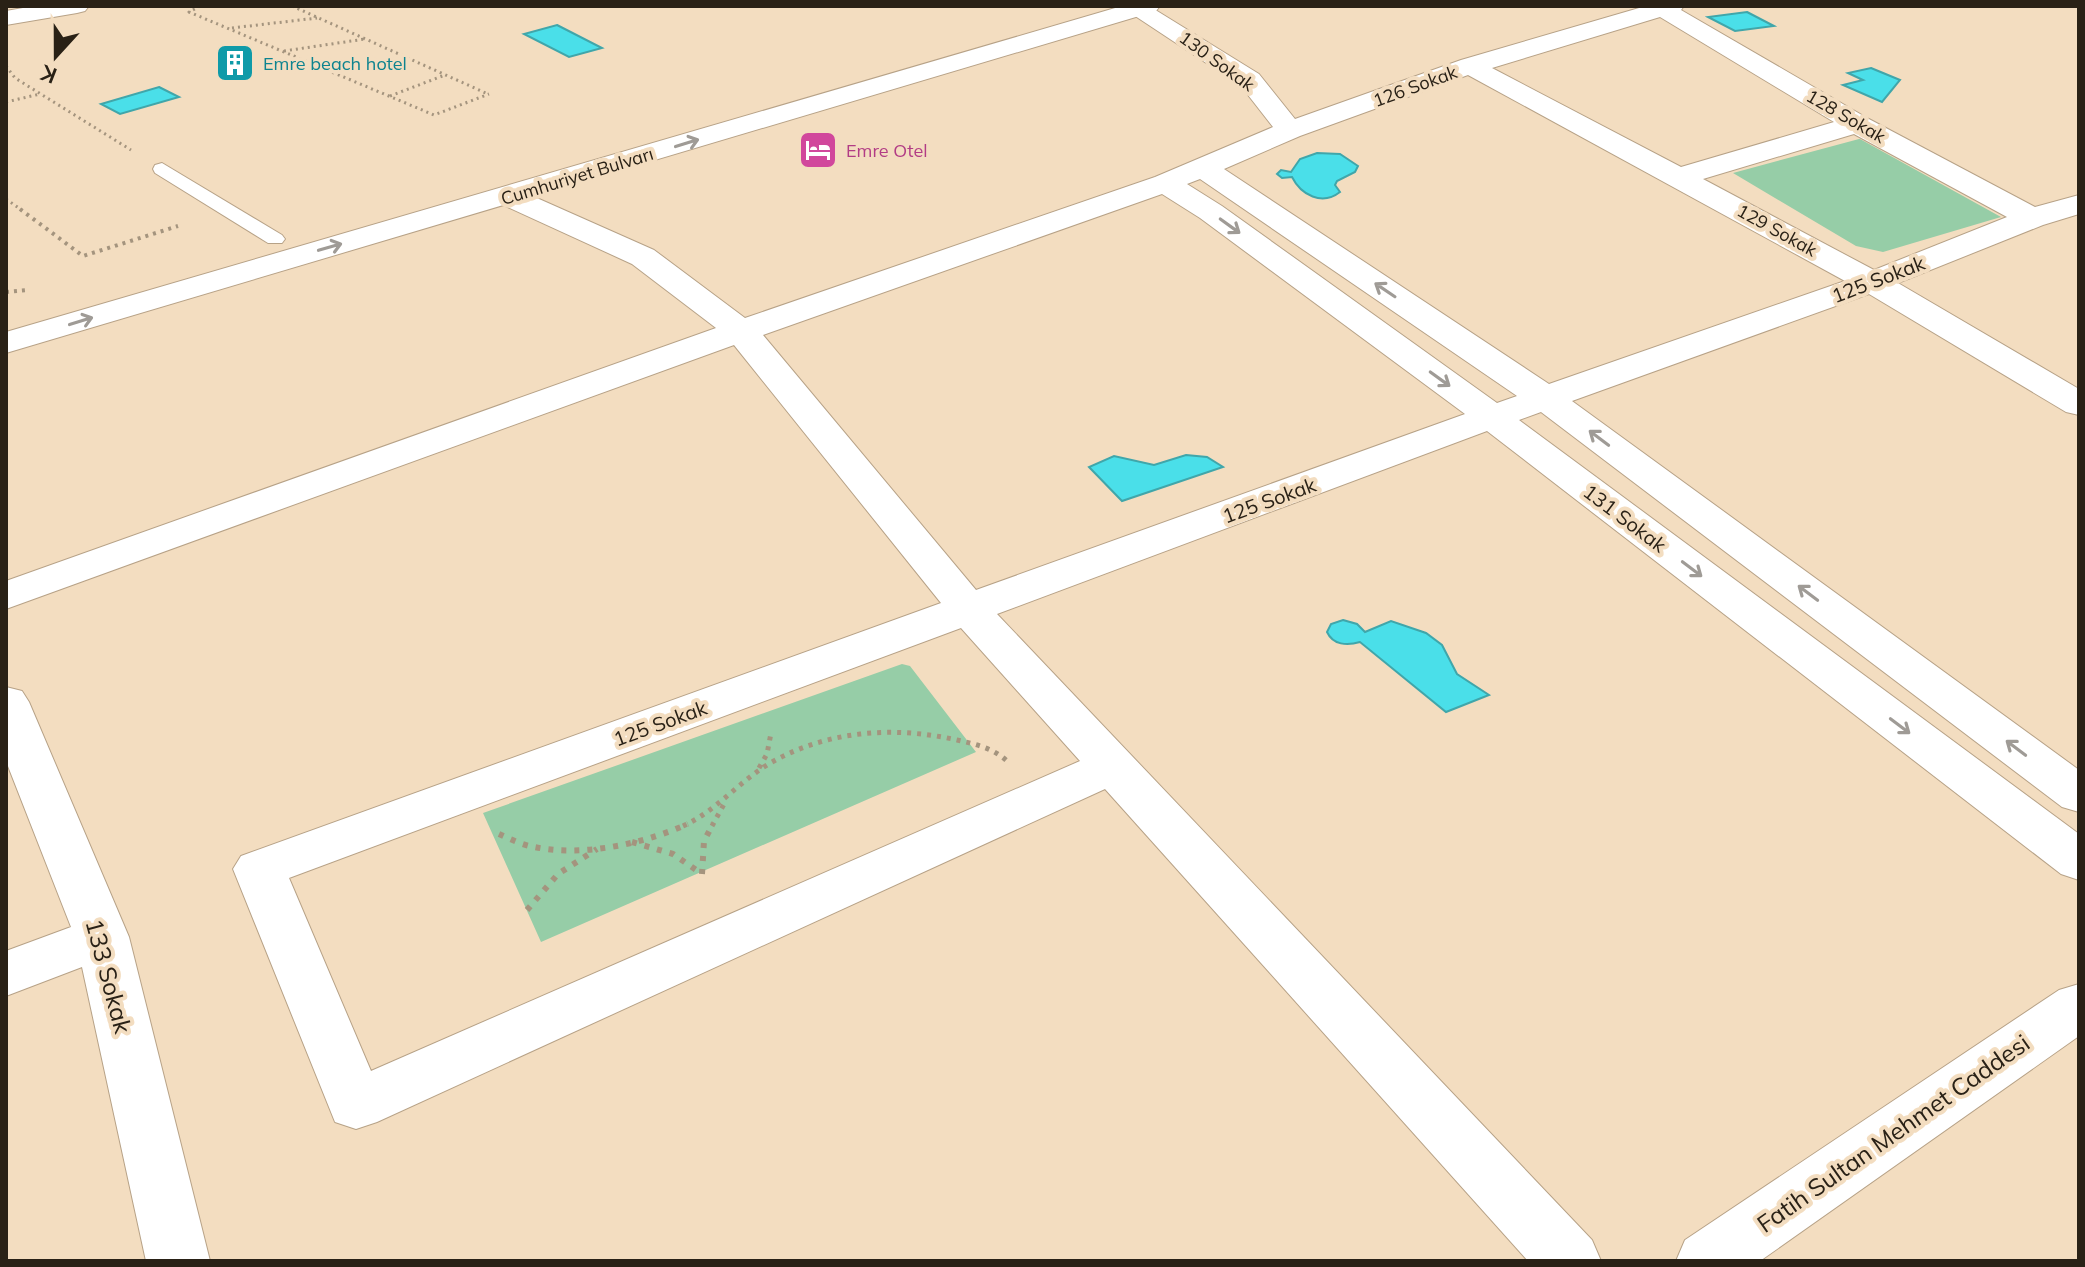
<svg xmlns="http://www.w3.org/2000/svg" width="2085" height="1267" font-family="Mulish,sans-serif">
	<rect width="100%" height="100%" fill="#f3ddc0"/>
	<path fill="#96cda7" d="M 1859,139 L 1860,139 L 2001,217 L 1883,252 L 1856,246 L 1733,173 Z
		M 902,664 L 910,666 L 976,752 L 541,942 L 483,813 Z"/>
	<path fill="#4adfe9" stroke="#40a6aa" stroke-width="2" d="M 1747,12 L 1774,26 L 1735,31 L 1708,17 Z
		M 557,25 L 602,48 L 569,57 L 524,34 Z
		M 1871,68 L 1900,80 L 1882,102 L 1843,85 L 1863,80 L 1848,73 Z
		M 159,87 L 179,97 L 120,114 L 101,104 Z
		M 1317,153 L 1340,154 L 1358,166 L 1355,172 L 1337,181 L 1335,185 L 1340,192 C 1322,206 1301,195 1292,177 L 1282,178 L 1277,174 L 1281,170 L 1291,172 L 1300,159 Z
		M 1186,455 L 1207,457 L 1223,467 L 1122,501 L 1089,467 L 1114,456 L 1154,465 Z
		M 1343,620 L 1357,624 L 1365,632 L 1391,621 L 1426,633 L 1442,645 L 1457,674 L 1489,695 L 1446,712 L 1360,642 C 1347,646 1333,645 1327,632 L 1331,624 Z"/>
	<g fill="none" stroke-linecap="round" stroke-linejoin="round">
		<g stroke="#b7a287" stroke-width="2">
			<path id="lane" d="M 162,163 L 282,235 L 285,239 L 282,243 L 268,243 L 155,173 L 153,169 L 155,165 Z"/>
		</g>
		<g stroke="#b7a287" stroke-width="2">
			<path id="street" d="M 34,6 L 89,6 L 85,11 L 77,13 L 6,25 L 6,11 Z
				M 1120,6 L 1149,6 L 1259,74 L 1295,119 L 1461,60 L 1646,6 L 1684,6 L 1681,10 L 1867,118 L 2035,207 L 2079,195 L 2079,214 L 2043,225 L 1898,283 L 2079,389 L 2079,415 L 2066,412 L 1869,294 L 1572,401 L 2079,770 L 2079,812 L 2062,807 L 1541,412 L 1519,420 L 2079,834 L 2079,880 L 2061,874 L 1487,431 L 997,614 L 1592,1240 L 1601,1261 L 1528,1261 L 1105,789 L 377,1122 L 356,1129 L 335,1122 L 233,869 L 241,856 L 941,603 L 734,345 L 6,609 L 6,581 L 716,328 L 632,264 L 499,203 L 495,197 L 499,191 L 510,188 L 521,191 L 654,250 L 745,318 L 1155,177 L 1273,127 L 1241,86 ZM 1660,17 L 1834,122 L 1681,167 L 1492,68 ZM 1468,75 L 1845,281 L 1549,384 L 1224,169 L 1300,136 ZM 1854,134 L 2007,217 L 1874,270 L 1703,179 ZM 1200,179 L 1517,396 L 1497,403 L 1222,206 L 1187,184 ZM 1162,194 L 1200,218 L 1465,414 L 976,590 L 763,335 ZM 961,628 L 1080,761 L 371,1071 L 289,878 Z
				M 6,687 L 22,691 L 29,702 L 129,937 L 210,1261 L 146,1261 L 82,967 L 6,996 L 6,951 L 71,927 L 6,761 Z"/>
		</g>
		<g stroke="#b7a287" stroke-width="2">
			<path id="secondary" d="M 1122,6 L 1160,6 L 1156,11 L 6,353 L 6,332 Z
				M 2079,984 L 2079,1036 L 1760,1261 L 1676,1261 L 1685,1240 L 2059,990 Z"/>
		</g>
		<path stroke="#a4947e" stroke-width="3" stroke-dasharray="2 4" stroke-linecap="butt" d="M 200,6 L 189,12 L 434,115 L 489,94
			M 292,6 L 488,94
			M 232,28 L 317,18
			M 284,51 L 365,39
			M 6,66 L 15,78 L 131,150
			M 390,96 L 445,75
			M 6,102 L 40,94
			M 6,199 L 23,211"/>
		<path stroke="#a4947e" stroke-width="4" stroke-dasharray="3 5" stroke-linecap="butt" d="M 20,209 L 83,256 L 178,226
			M 6,292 L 28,290"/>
		<path stroke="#a4947e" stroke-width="5" stroke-dasharray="4 6" stroke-linecap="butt" d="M 759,768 L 767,754 L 771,733
			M 683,826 C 718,810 740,780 772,762 C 829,730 895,726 957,740 C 975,744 993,748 1007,761
			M 712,826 L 724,804"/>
		<path stroke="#a4947e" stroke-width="6" stroke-dasharray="5 8" stroke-linecap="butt" d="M 499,834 C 510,839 522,845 534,847 C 584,857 642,844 688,824
			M 632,842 L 673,854 L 702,874 L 704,841 L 713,824
			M 527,910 L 558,874 L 597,849"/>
		<use href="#lane" fill="#fff" fill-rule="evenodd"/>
		<use href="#street" fill="#fff" fill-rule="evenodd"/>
		<use href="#secondary" fill="#fff" fill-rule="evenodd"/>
	</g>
	<defs><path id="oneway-shaft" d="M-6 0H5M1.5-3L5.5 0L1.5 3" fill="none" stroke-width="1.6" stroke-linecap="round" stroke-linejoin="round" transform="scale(2)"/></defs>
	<g stroke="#9f9b96">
		<use href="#oneway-shaft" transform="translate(687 143) rotate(-17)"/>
		<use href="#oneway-shaft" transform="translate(1230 226) rotate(36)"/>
		<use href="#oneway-shaft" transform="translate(330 247) rotate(-16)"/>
		<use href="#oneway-shaft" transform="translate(1385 290) rotate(-146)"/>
		<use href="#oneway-shaft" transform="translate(81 321) rotate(-17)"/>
		<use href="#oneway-shaft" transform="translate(1440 379) rotate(36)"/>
		<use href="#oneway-shaft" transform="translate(1599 438) rotate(-143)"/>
		<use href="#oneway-shaft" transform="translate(1692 569) rotate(37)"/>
		<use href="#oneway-shaft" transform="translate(1808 593) rotate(-143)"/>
		<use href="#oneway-shaft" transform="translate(1900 726) rotate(37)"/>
		<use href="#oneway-shaft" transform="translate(2016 748) rotate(-143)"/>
	</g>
	<defs>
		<g id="building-square" transform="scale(2)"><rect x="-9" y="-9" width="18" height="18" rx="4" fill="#0f9aa8" stroke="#f3ddc0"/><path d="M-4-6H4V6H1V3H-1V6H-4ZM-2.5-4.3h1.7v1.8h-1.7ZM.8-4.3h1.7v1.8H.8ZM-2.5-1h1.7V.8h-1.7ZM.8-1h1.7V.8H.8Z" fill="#fff"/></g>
		<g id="hotel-square" transform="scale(2)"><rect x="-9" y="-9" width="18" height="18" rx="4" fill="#d1479c" stroke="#f3ddc0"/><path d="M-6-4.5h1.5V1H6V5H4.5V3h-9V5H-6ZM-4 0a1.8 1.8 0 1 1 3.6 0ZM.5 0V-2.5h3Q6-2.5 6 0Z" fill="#fff"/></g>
	</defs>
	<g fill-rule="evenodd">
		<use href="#building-square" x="235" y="63"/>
		<use href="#hotel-square" x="818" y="150"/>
	</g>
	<g text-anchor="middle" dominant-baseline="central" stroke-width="8" stroke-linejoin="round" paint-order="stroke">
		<g font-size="18" fill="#292116" stroke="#f3ddc0">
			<text transform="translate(1217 61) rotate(36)">130 Sokak</text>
			<text transform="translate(1415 86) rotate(-20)">126 Sokak</text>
			<text transform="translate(1846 116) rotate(30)">128 Sokak</text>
			<text transform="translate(577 176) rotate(-17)">Cumhuriyet Bulvarı</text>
			<text transform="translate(1777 230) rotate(29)">129 Sokak</text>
		</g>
		<g font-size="18" fill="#0d838f" stroke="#f3ddc0" text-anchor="start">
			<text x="263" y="63">Emre beach hotel</text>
		</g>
		<g font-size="18" fill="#b23c85" stroke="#f3ddc0" text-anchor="start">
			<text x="846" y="150">Emre Otel</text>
		</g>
		<g font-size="20" fill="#292116" stroke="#f3ddc0">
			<text transform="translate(1878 279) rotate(-21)">125 Sokak</text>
			<text transform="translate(1269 500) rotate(-20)">125 Sokak</text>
			<text transform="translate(1625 518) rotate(37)">131 Sokak</text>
			<text transform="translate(660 723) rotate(-20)">125 Sokak</text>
		</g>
		<g font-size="24" fill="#292116" stroke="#f3ddc0">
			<text transform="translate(109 976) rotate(75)">133 Sokak</text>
			<text transform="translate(1893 1133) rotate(-35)">Fatih Sultan Mehmet Caddesi</text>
		</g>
	</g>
	<rect width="2085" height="1267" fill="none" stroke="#292116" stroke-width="16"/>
	<g transform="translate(56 56) rotate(201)" stroke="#f3ddc0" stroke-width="6" paint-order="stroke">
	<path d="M0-6L14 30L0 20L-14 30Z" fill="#292116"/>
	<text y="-12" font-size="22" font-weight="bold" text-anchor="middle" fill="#292116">K</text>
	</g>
</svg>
